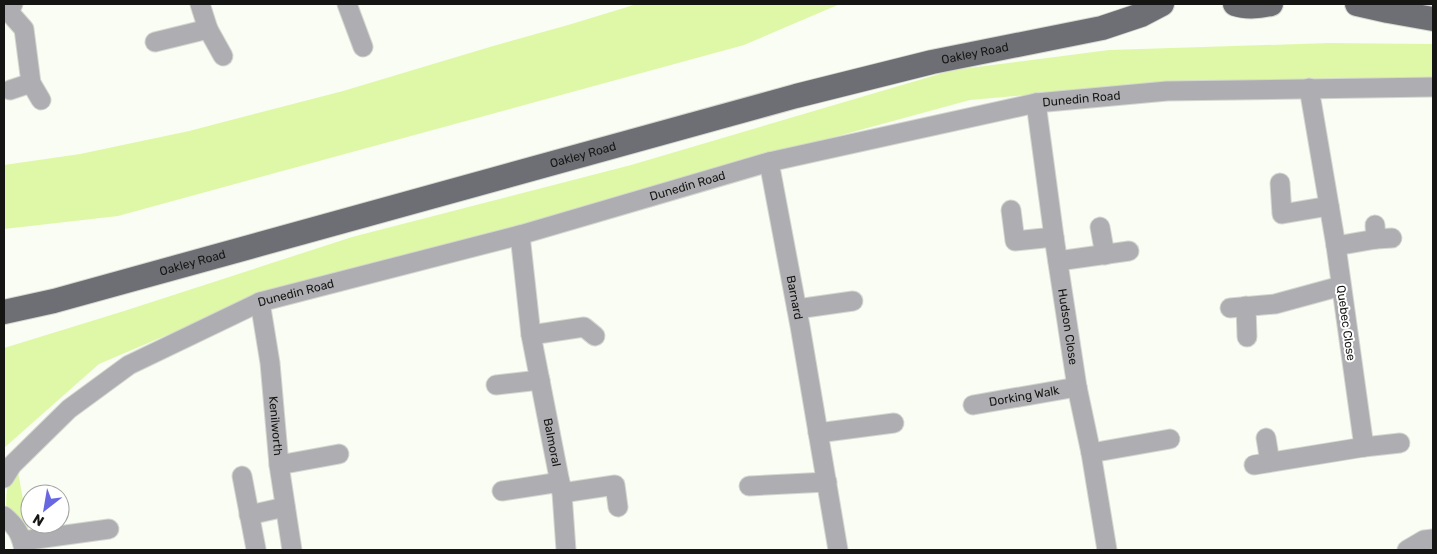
<svg xmlns="http://www.w3.org/2000/svg" width="1437" height="554" font-family="Rubik,sans-serif">
	<rect width="100%" height="100%" fill="#fafdf4"/>
	<path fill="#dff8a8" d="M 637,4 L 840,4 L 744,45 L 118,216 L 4,229 L 4,165 L 80,154 L 189,131 L 343,91 L 493,46 L 568,25 Z
		M 1329,43 L 1433,44 L 1433,80 L 1184,81 L 970,100 L 703,173 L 484,237 L 256,297 L 99,364 L 4,448 L 4,348 L 124,311 L 352,237 L 631,165 L 953,70 L 1109,50 Z
		M 18,472 L 29,532 L 6,505 L 7,485 Z"/>
	<g fill="none" stroke-linecap="round" stroke-linejoin="round">
		<g stroke="#d5d8d0" stroke-width="21">
			<g id="minor">
				<path d="M 13,4 L 9,12 L 24,29 L 31,83 L 41,100"/>
				<path d="M 347,4 L 363,47"/>
				<path d="M 208,29 L 223,56"/>
				<path d="M 155,42 L 208,29 L 200,4"/>
				<path d="M 10,90 L 31,83"/>
				<path id="s1" d="M 1036,103 L 1054,237 L 1077,387 L 1091,453 L 1107,550"/>
				<path id="s2" d="M 769,162 L 800,326 L 838,550"/>
				<path d="M 1280,183 L 1282,214 L 1329,206"/>
				<path d="M 1011,210 L 1015,241 L 1054,237"/>
				<path d="M 1375,225 L 1376,239 L 1392,238"/>
				<path d="M 1100,227 L 1105,255"/>
				<path id="s3" d="M 520,235 L 531,335 L 562,493 L 566,550"/>
				<path d="M 1336,246 L 1376,239"/>
				<path d="M 1058,261 L 1129,251"/>
				<path id="s4" d="M 260,302 L 270,363 L 279,465 L 292,550"/>
				<path d="M 1246,306 L 1247,337"/>
				<path d="M 1230,308 L 1275,304 L 1341,286"/>
				<path d="M 797,309 L 853,301"/>
				<path d="M 531,335 L 584,327 L 595,336"/>
				<path d="M 496,385 L 540,380"/>
				<path id="s5" d="M 973,405 L 1077,387"/>
				<path d="M 818,433 L 894,423"/>
				<path d="M 1266,438 L 1270,462"/>
				<path d="M 1364,447 L 1400,443"/>
				<path d="M 1091,453 L 1170,439"/>
				<path d="M 279,465 L 339,454"/>
				<path d="M 1254,465 L 1364,447 L 1336,246 L 1309,88"/>
				<path d="M 242,476 L 256,549"/>
				<path id="s6" d="M 4,478 L 12,465 L 69,409 L 129,365 L 260,302 L 520,235 L 769,162 L 1036,103 L 1167,91 L 1433,87"/>
				<path d="M 749,486 L 827,482"/>
				<path d="M 502,491 L 560,482"/>
				<path d="M 562,493 L 615,485 L 618,507"/>
				<path d="M 249,515 L 285,507"/>
				<path d="M 4,516 C 16,526 21,534 24,550"/>
				<path d="M 22,541 L 109,529"/>
				<path d="M 1407,550 L 1424,540 L 1433,539"/>
			</g>
		</g>
		<g stroke="#d5d8d0" stroke-width="26">
			<g id="major">
				<path d="M 1235,4 C 1247,8 1258,7 1271,4"/>
				<path d="M 1357,4 L 1388,11 L 1433,19"/>
				<path id="s7" d="M 4,312 L 54,301 L 796,96 L 932,62 L 1102,28 L 1141,15 L 1162,4"/>
			</g>
		</g>
		<use href="#minor" stroke="#aeaeb2" stroke-width="19"/>
		<use href="#major" stroke="#6e6f75" stroke-width="24"/>
	</g>
	<g text-anchor="middle" dominant-baseline="central" stroke-width="4" stroke-linejoin="round" paint-order="stroke">
		<g font-size="12" fill="#151613" stroke="#fff">
			<text stroke="none"><textPath href="#s7" startOffset="1005">Oakley Road</textPath></text>
			<text stroke="none"><textPath href="#s6" startOffset="1162">Dunedin Road</textPath></text>
			<text stroke="none"><textPath href="#s7" startOffset="600">Oakley Road</textPath></text>
			<text stroke="none"><textPath href="#s6" startOffset="758">Dunedin Road</textPath></text>
			<text stroke="none"><textPath href="#s7" startOffset="195">Oakley Road</textPath></text>
			<text stroke="none"><textPath href="#s6" startOffset="352">Dunedin Road</textPath></text>
			<text stroke="none"><textPath href="#s2" startOffset="138">Barnard</textPath></text>
			<text transform="translate(1346 323) rotate(82)">Quebec Close</text>
			<text stroke="none"><textPath href="#s1" startOffset="226">Hudson Close</textPath></text>
			<text stroke="none"><textPath href="#s5" startOffset="52">Dorking Walk</textPath></text>
			<text stroke="none"><textPath href="#s4" startOffset="125">Kenilworth</textPath></text>
			<text stroke="none"><textPath href="#s3" startOffset="210">Balmoral</textPath></text>
		</g>
	</g>
	<rect width="1437" height="554" fill="none" stroke="#151613" stroke-width="10"/>
	<g transform="translate(45 509) rotate(211)"><circle r="24" fill="#ffffff" stroke="#a1a2a1"/>
	<path d="M0-4L9 19L0 12L-9 19Z" fill="#6768e1"/>
	<text y="-8" font-size="14" font-weight="bold" text-anchor="middle" fill="#151613">N</text>
	</g>
</svg>
